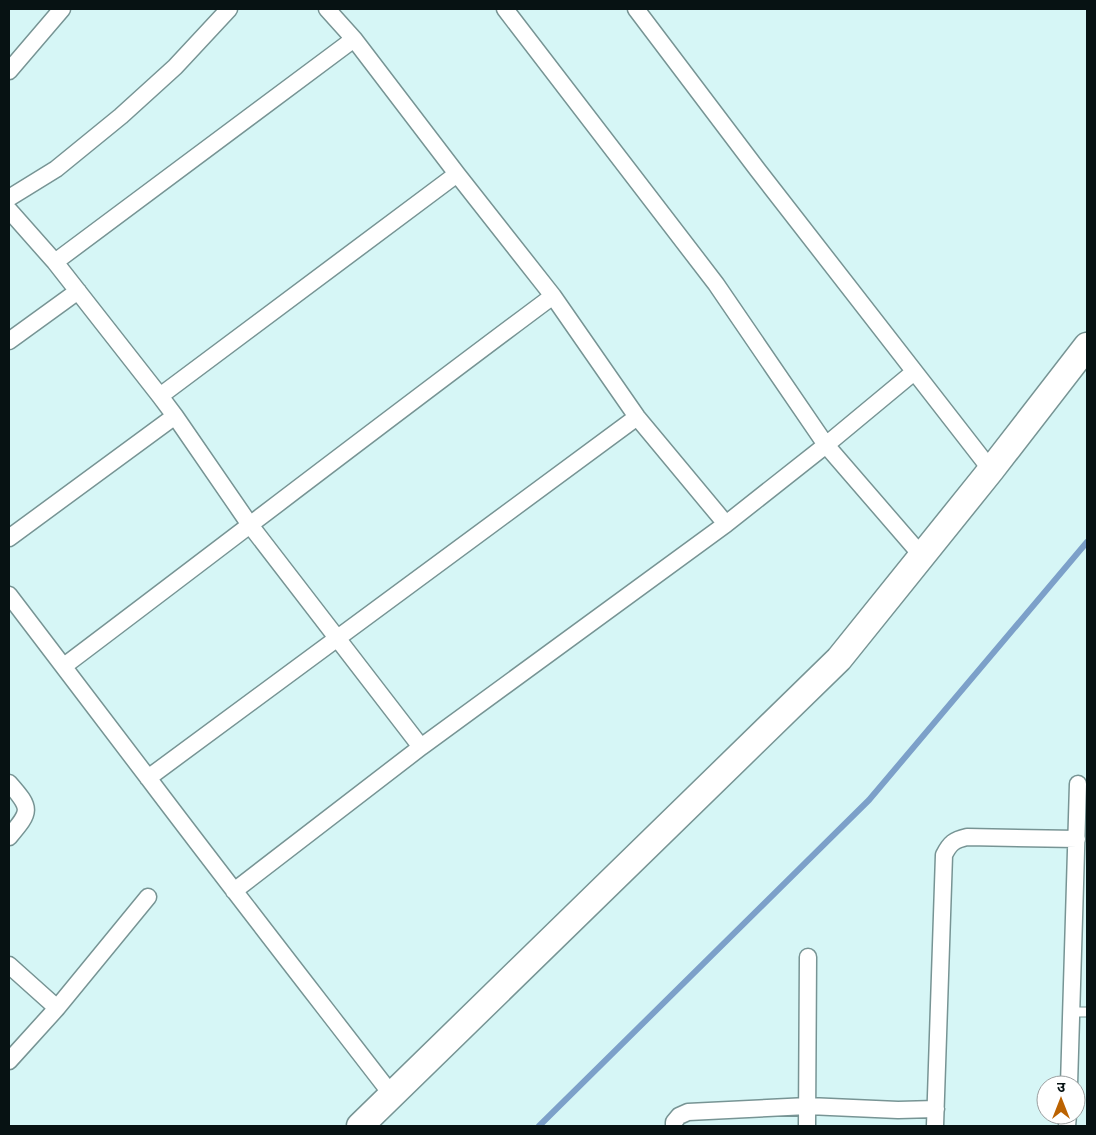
<svg xmlns="http://www.w3.org/2000/svg" width="1096" height="1135" font-family="'DM Sans','Noto Sans Devanagari',sans-serif">
	<rect width="100%" height="100%" fill="#d6f6f6"/>
	<g fill="none" stroke-linecap="round" stroke-linejoin="round">
		<path stroke="#7ca0c9" stroke-width="6" d="M 539,1126 L 869,800 L 1087,542"/>
		<g stroke="#779494" stroke-width="11">
			<path id="lane" d="M 1071,1012 L 1087,1012"/>
		</g>
		<g stroke="#779494" stroke-width="19">
			<path id="street" d="M 327,9 L 354,39 L 457,174 L 553,296 L 637,417 L 726,524
				M 505,9 L 716,284 L 826,445 L 922,556
				M 636,9 L 757,169 L 991,470
				M 9,71 L 62,9
				M 9,198 L 56,169 L 121,116 L 175,67 L 229,9
				M 9,210 L 55,262 L 160,396 L 175,416 L 250,525 L 421,747
				M 55,262 L 354,39
				M 9,341 L 78,291
				M 160,396 L 457,174
				M 9,538 L 175,416
				M 9,595 C 56,656 102,718 149,779 C 229,885 311,990 392,1095
				M 64,666 C 227,543 389,418 553,296
				M 148,778 L 637,417
				M 9,783 C 32,809 31,811 9,837
				M 234,891 L 421,747 L 726,524 L 826,445 L 914,372
				M 9,965 L 57,1008
				M 9,1061 L 57,1008 L 148,897
				M 1069,1085 L 1078,784
				M 674,1126 L 674,1122 L 679,1116 L 688,1112 L 808,1106 L 898,1110 L 936,1109
				M 807,1126 L 808,957
				M 935,1126 L 944,855 C 950,843 954,840 967,837 L 1077,839
				M 1067,1126 L 1068,1115"/>
		</g>
		<g stroke="#779494" stroke-width="29">
			<path id="primary" d="M 360,1126 L 839,659 L 991,470 L 1087,346"/>
		</g>
		<use href="#lane" stroke="#fff" stroke-width="9"/>
		<use href="#street" stroke="#fff" stroke-width="16"/>
		<use href="#primary" stroke="#fff" stroke-width="26"/>
	</g>
	<rect width="1096" height="1135" fill="none" stroke="#071213" stroke-width="20"/>
	<g transform="translate(1061 1100)"><circle r="24" fill="#ffffff" stroke="#9ca0a1"/>
	<path d="M0-4L9 19L0 12L-9 19Z" fill="#bb6200"/>
	<text y="-8" font-size="14" font-weight="bold" text-anchor="middle" fill="#071213">उ</text>
	</g>
</svg>
